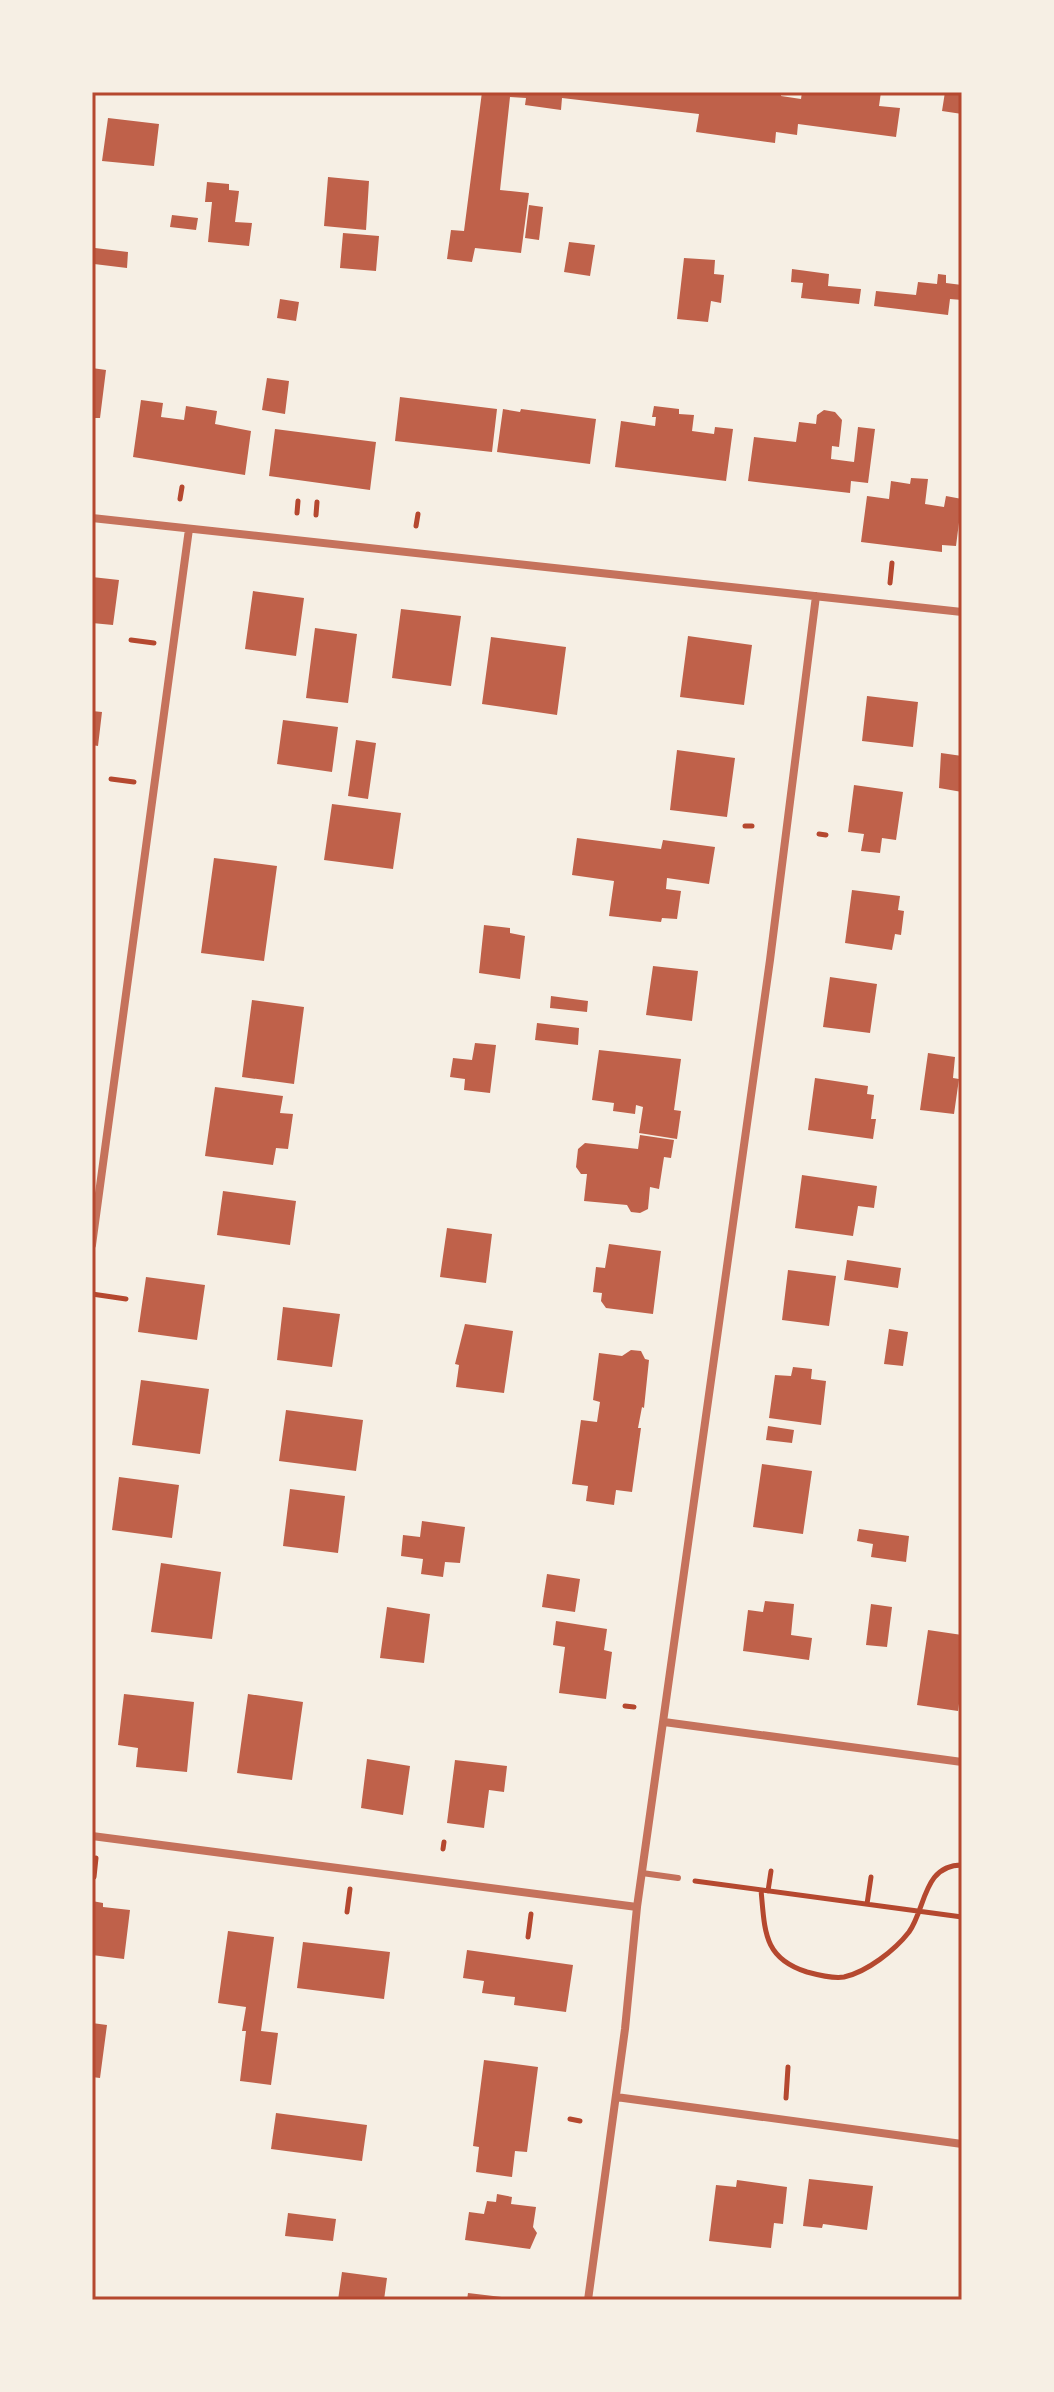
<svg xmlns="http://www.w3.org/2000/svg" width="1054" height="2392" font-family="Poppins,sans-serif">
	<rect width="100%" height="100%" fill="#f6efe4"/>
	<path fill="#bf614a" d="M 482,92 L 781,92 L 781,96 L 801,99 L 802,92 L 881,92 L 879,106 L 900,108 L 896,137 L 798,124 L 797,135 L 776,132 L 775,143 L 696,132 L 699,114 L 562,98 L 561,110 L 525,105 L 526,98 L 510,97 L 500,190 L 529,193 L 521,253 L 475,248 L 472,262 L 447,259 L 451,230 L 464,231 Z
		M 945,92 L 962,92 L 962,114 L 942,111 Z
		M 108,118 L 159,124 L 154,166 L 102,161 Z
		M 328,177 L 369,181 L 366,230 L 324,226 Z
		M 207,182 L 229,184 L 229,190 L 239,191 L 235,222 L 252,223 L 249,246 L 208,242 L 212,202 L 205,202 Z
		M 529,205 L 543,207 L 539,240 L 525,238 Z
		M 172,215 L 198,218 L 196,230 L 170,227 Z
		M 343,233 L 379,236 L 376,271 L 340,268 Z
		M 569,242 L 595,245 L 590,276 L 564,272 Z
		M 95,248 L 128,252 L 127,268 L 94,264 Z
		M 684,258 L 715,260 L 714,274 L 724,275 L 721,303 L 711,301 L 708,322 L 677,319 Z
		M 792,269 L 829,274 L 828,286 L 861,289 L 859,304 L 801,298 L 803,283 L 791,282 Z
		M 938,274 L 946,275 L 946,283 L 962,285 L 962,300 L 950,299 L 948,315 L 874,306 L 876,291 L 916,295 L 918,282 L 937,284 Z
		M 280,299 L 299,302 L 296,321 L 277,318 Z
		M 92,368 L 106,370 L 100,418 L 92,418 Z
		M 267,378 L 289,381 L 285,414 L 262,410 Z
		M 400,397 L 497,409 L 492,452 L 395,441 Z
		M 141,400 L 163,403 L 161,417 L 184,420 L 186,406 L 217,411 L 215,424 L 251,431 L 245,475 L 133,457 Z
		M 654,406 L 679,409 L 679,414 L 694,415 L 692,431 L 714,434 L 715,427 L 733,429 L 726,481 L 615,467 L 621,421 L 655,426 L 656,417 L 652,417 Z
		M 503,409 L 520,412 L 521,409 L 596,419 L 590,464 L 497,452 Z
		M 824,410 L 835,412 L 842,420 L 839,447 L 832,446 L 831,459 L 854,462 L 858,427 L 875,429 L 868,483 L 851,481 L 850,493 L 748,481 L 754,437 L 796,442 L 799,422 L 816,424 L 817,415 Z
		M 275,429 L 376,442 L 370,490 L 269,476 Z
		M 911,478 L 928,479 L 925,504 L 944,507 L 946,496 L 962,499 L 956,546 L 942,545 L 942,552 L 861,542 L 867,496 L 889,499 L 891,481 L 910,484 Z
		M 92,577 L 119,580 L 113,625 L 92,623 Z
		M 253,591 L 304,598 L 296,656 L 245,649 Z
		M 401,609 L 461,616 L 451,686 L 392,678 Z
		M 315,628 L 357,634 L 348,703 L 306,698 Z
		M 688,636 L 752,645 L 744,705 L 680,697 Z
		M 491,637 L 566,647 L 557,715 L 482,704 Z
		M 867,696 L 918,702 L 913,747 L 862,741 Z
		M 92,711 L 102,712 L 98,746 L 92,745 Z
		M 283,720 L 338,727 L 332,772 L 277,764 Z
		M 356,740 L 376,743 L 368,799 L 348,796 Z
		M 677,750 L 735,758 L 727,817 L 670,810 Z
		M 941,753 L 962,756 L 962,792 L 939,788 Z
		M 854,785 L 903,792 L 896,840 L 882,838 L 880,853 L 861,851 L 864,834 L 848,832 Z
		M 332,804 L 401,813 L 393,869 L 324,860 Z
		M 577,838 L 661,849 L 663,840 L 715,847 L 709,884 L 667,878 L 666,889 L 681,891 L 677,919 L 662,918 L 661,922 L 609,916 L 614,881 L 572,875 Z
		M 214,858 L 277,866 L 264,961 L 201,953 Z
		M 852,890 L 900,896 L 898,910 L 904,911 L 901,935 L 895,934 L 892,950 L 845,943 Z
		M 484,925 L 510,928 L 510,933 L 525,936 L 520,979 L 479,973 Z
		M 653,966 L 698,971 L 692,1021 L 646,1015 Z
		M 830,977 L 877,984 L 870,1033 L 823,1027 Z
		M 551,996 L 588,1001 L 587,1012 L 550,1008 Z
		M 252,1000 L 304,1007 L 294,1084 L 242,1077 Z
		M 537,1023 L 579,1028 L 578,1045 L 535,1040 Z
		M 475,1043 L 496,1045 L 490,1093 L 464,1090 L 465,1079 L 450,1077 L 453,1058 L 472,1060 Z
		M 599,1050 L 681,1059 L 674,1110 L 681,1111 L 677,1139 L 639,1133 L 643,1107 L 636,1105 L 635,1114 L 613,1111 L 614,1103 L 592,1100 Z
		M 928,1053 L 955,1057 L 953,1078 L 959,1079 L 954,1114 L 920,1110 Z
		M 815,1078 L 868,1086 L 867,1094 L 874,1095 L 871,1119 L 876,1119 L 873,1139 L 808,1130 Z
		M 215,1087 L 283,1096 L 280,1113 L 293,1114 L 288,1149 L 276,1148 L 273,1165 L 205,1156 Z
		M 640,1135 L 674,1140 L 671,1158 L 664,1157 L 659,1189 L 650,1187 L 648,1209 L 640,1213 L 631,1212 L 627,1205 L 584,1201 L 587,1174 L 581,1174 L 576,1167 L 578,1149 L 585,1143 L 638,1149 Z
		M 802,1175 L 877,1186 L 874,1208 L 858,1206 L 853,1236 L 795,1228 Z
		M 223,1191 L 296,1201 L 290,1245 L 217,1235 Z
		M 447,1228 L 492,1234 L 486,1283 L 440,1277 Z
		M 609,1244 L 661,1251 L 653,1314 L 606,1308 L 601,1301 L 602,1293 L 593,1292 L 596,1267 L 605,1268 Z
		M 847,1260 L 901,1268 L 898,1288 L 844,1280 Z
		M 788,1270 L 836,1276 L 829,1326 L 782,1320 Z
		M 146,1277 L 205,1285 L 197,1340 L 138,1332 Z
		M 283,1307 L 340,1314 L 332,1367 L 277,1360 Z
		M 465,1324 L 513,1331 L 504,1393 L 456,1387 L 459,1365 L 455,1364 Z
		M 889,1329 L 908,1332 L 903,1366 L 884,1364 Z
		M 631,1350 L 641,1351 L 645,1359 L 649,1360 L 644,1408 L 642,1407 L 638,1428 L 641,1428 L 632,1492 L 616,1490 L 614,1505 L 586,1501 L 588,1486 L 572,1484 L 581,1420 L 597,1422 L 600,1402 L 593,1400 L 599,1353 L 622,1356 Z
		M 793,1367 L 812,1369 L 811,1379 L 826,1381 L 821,1425 L 769,1418 L 775,1375 L 791,1376 Z
		M 141,1380 L 209,1389 L 200,1454 L 132,1445 Z
		M 286,1410 L 363,1420 L 356,1471 L 279,1461 Z
		M 768,1426 L 794,1430 L 792,1443 L 766,1440 Z
		M 762,1464 L 812,1471 L 803,1534 L 753,1527 Z
		M 119,1477 L 179,1485 L 172,1538 L 112,1530 Z
		M 290,1489 L 345,1496 L 338,1553 L 283,1546 Z
		M 422,1521 L 465,1527 L 460,1563 L 445,1562 L 443,1577 L 421,1574 L 423,1559 L 401,1556 L 403,1535 L 420,1537 Z
		M 859,1529 L 909,1536 L 906,1562 L 871,1557 L 873,1544 L 857,1541 Z
		M 161,1563 L 221,1572 L 212,1639 L 151,1632 Z
		M 547,1574 L 580,1579 L 575,1612 L 542,1607 Z
		M 765,1601 L 794,1604 L 791,1635 L 812,1638 L 809,1660 L 743,1651 L 748,1610 L 763,1612 Z
		M 871,1604 L 892,1607 L 887,1647 L 866,1645 Z
		M 387,1607 L 430,1614 L 424,1663 L 380,1658 Z
		M 556,1621 L 607,1629 L 604,1650 L 612,1652 L 606,1699 L 559,1693 L 565,1647 L 553,1645 Z
		M 928,1630 L 962,1635 L 962,1681 L 958,1711 L 917,1705 Z
		M 124,1694 L 194,1702 L 187,1772 L 136,1767 L 138,1748 L 118,1745 Z
		M 248,1694 L 303,1702 L 292,1780 L 237,1773 Z
		M 367,1759 L 410,1766 L 403,1815 L 361,1808 Z
		M 455,1760 L 507,1766 L 504,1792 L 489,1790 L 484,1828 L 447,1823 Z
		M 92,1901 L 103,1903 L 103,1907 L 130,1910 L 124,1959 L 92,1955 Z
		M 228,1931 L 274,1937 L 261,2031 L 278,2033 L 271,2085 L 240,2081 L 246,2031 L 242,2031 L 246,2007 L 218,2003 Z
		M 303,1942 L 390,1952 L 384,1999 L 297,1988 Z
		M 467,1950 L 573,1965 L 566,2012 L 514,2005 L 515,1997 L 482,1993 L 484,1981 L 463,1978 Z
		M 92,2023 L 107,2025 L 100,2078 L 92,2077 Z
		M 484,2060 L 538,2067 L 527,2152 L 515,2151 L 512,2177 L 476,2172 L 479,2147 L 473,2146 Z
		M 276,2113 L 367,2125 L 362,2161 L 271,2149 Z
		M 809,2179 L 873,2186 L 867,2230 L 823,2224 L 822,2228 L 803,2226 Z
		M 737,2180 L 787,2187 L 783,2224 L 774,2223 L 771,2248 L 709,2241 L 716,2185 L 736,2187 Z
		M 497,2194 L 512,2197 L 511,2204 L 536,2207 L 533,2227 L 537,2233 L 530,2249 L 465,2240 L 469,2212 L 484,2214 L 487,2201 L 496,2202 Z
		M 288,2213 L 336,2219 L 333,2241 L 285,2236 Z
		M 342,2272 L 387,2278 L 384,2300 L 338,2300 Z
		M 468,2293 L 510,2298 L 510,2300 L 467,2300 Z"/>
	<g fill="none" stroke-linecap="round" stroke-linejoin="round">
		<path stroke="#b5482f" stroke-width="5" d="M 180,499 L 182,487
			M 297,513 L 298,501
			M 316,515 L 317,502
			M 416,526 L 418,514
			M 890,583 L 892,563
			M 131,640 L 154,643
			M 111,779 L 134,782
			M 745,826 L 752,826
			M 819,834 L 826,835
			M 92,1294 L 126,1299
			M 625,1706 L 634,1707
			M 443,1849 L 444,1842
			M 94,1877 L 96,1858
			M 695,1881 L 962,1917
			M 761,1890 C 765,1931 763,1958 807,1972 C 818,1975 833,1979 844,1977 C 867,1972 895,1950 909,1932 C 926,1908 923,1865 962,1865
			M 768,1891 L 771,1871
			M 867,1904 L 871,1877
			M 347,1912 L 350,1889
			M 528,1937 L 531,1914
			M 786,2098 L 788,2067
			M 570,2119 L 580,2121"/>
		<path stroke="#c5725c" stroke-width="6" d="M 642,1873 L 678,1878"/>
		<path stroke="#c5725c" stroke-width="8" d="M 92,518 L 962,612
			M 92,1245 L 189,529
			M 664,1722 L 962,1762
			M 92,1836 L 637,1907
			M 616,2097 L 962,2144
			M 588,2300 L 625,2029 L 637,1907 L 770,960 L 816,596"/>
	</g>
	<rect width="1054" height="2392" fill="none" stroke="#f6efe4" stroke-width="188"/>
	<rect x="94" y="94" width="866" height="2204" fill="none" stroke="#b5482f" stroke-width="3"/>
</svg>
